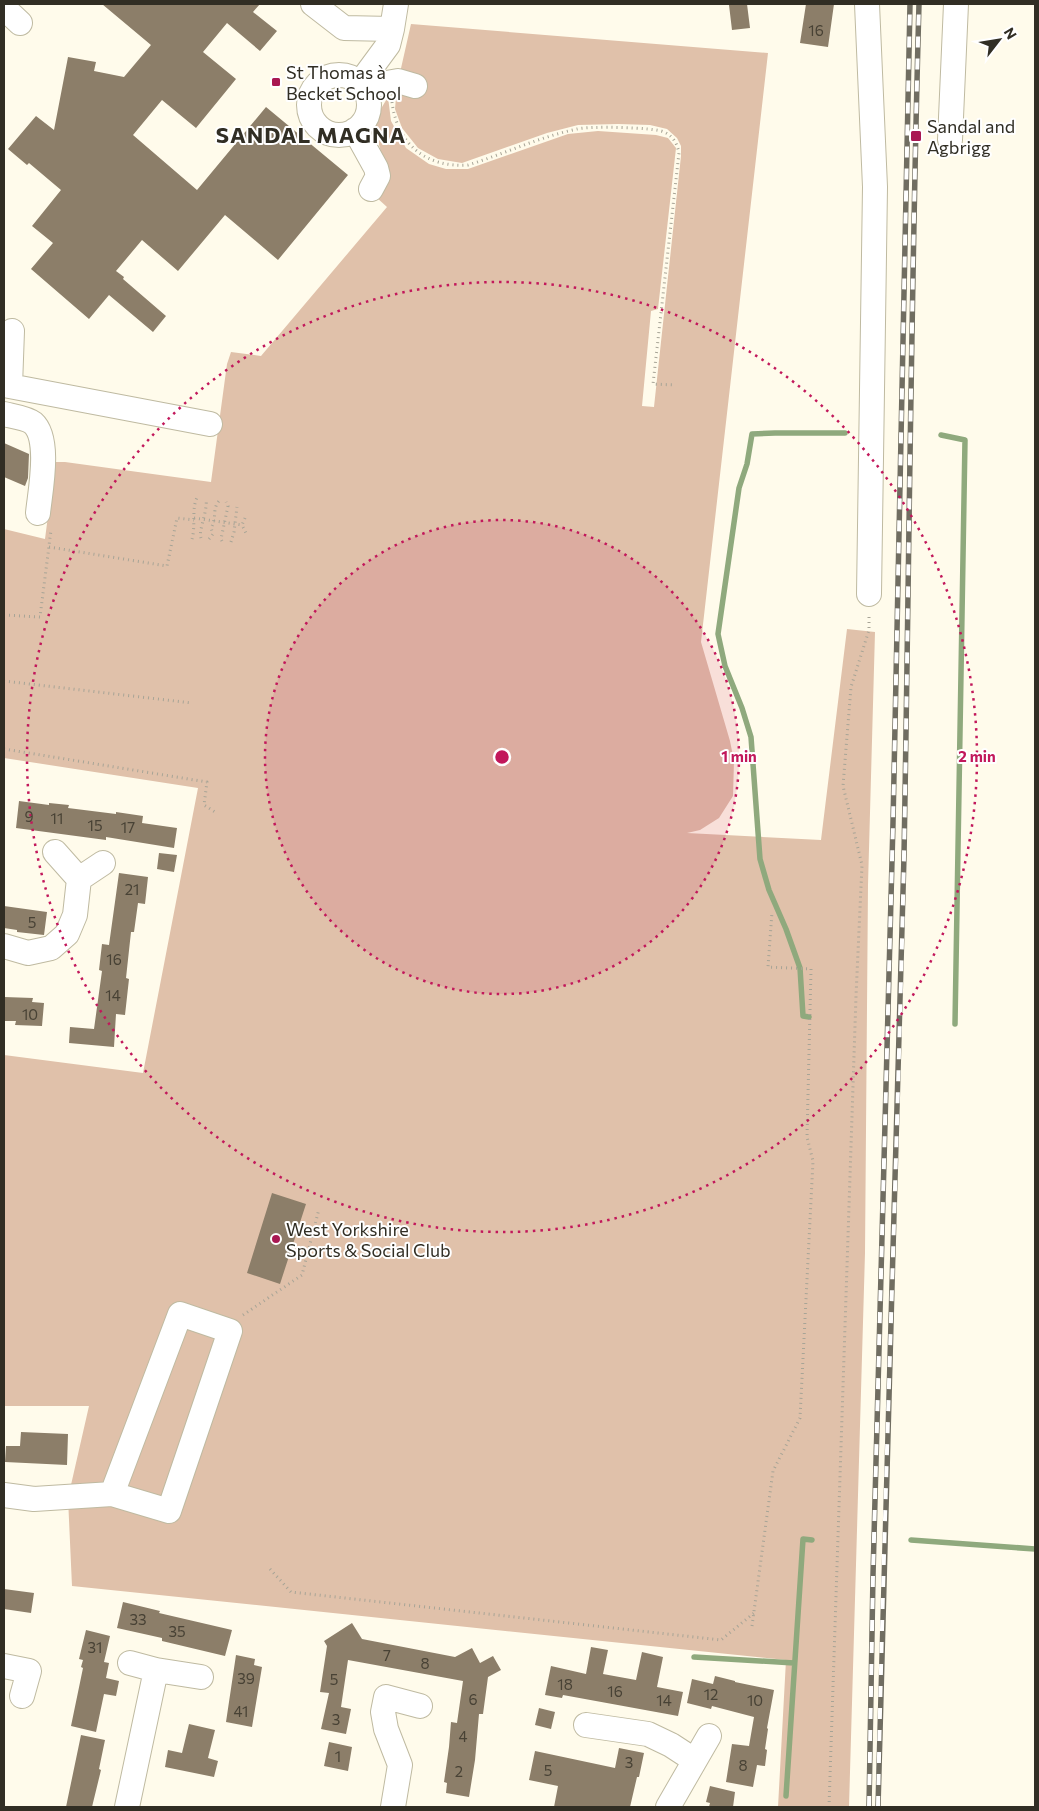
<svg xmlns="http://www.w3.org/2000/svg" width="1039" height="1811" font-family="Commissioner,sans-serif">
	<rect width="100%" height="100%" fill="#fffbeb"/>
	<path fill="#e0c1aa" d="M 411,24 L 768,53 L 701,642 L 730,741 L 734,761 L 733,796 L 719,818 L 700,830 L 687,833 L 821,840 L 847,629 L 875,632 L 868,885 L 865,1253 L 849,1807 L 778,1807 L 786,1660 L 72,1586 L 68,1498 L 89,1406 L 4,1406 L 4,1055 L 143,1073 L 198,788 L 4,758 L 4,529 L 45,539 L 55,462 L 65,462 L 211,482 L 227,364 L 231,352 L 261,356 L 387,207 L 376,197 L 387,175 L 373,122 L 388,97 L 391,121 L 406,148 L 429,164 L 446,169 L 468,169 L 568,134 L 598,131 L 656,135 L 668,138 L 676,148 L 658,309 L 651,311 L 642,406 L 654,407 L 681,156 L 681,146 L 677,138 L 667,129 L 650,125 L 618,124 L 578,125 L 547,133 L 462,163 L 438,159 L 418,148 L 402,128 L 395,109 L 397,86 Z"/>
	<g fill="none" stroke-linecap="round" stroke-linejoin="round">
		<path stroke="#8fa97d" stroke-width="5.5" d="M 941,435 L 965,440 L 955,1024
			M 809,1017 L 803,1016 L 800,968 L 786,929 L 769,890 L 760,859 L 751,737 L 742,708 L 725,666 L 718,634 L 739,488 L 747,464 L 752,434 L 775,433 L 845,433
			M 911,1540 L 1035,1549
			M 694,1657 L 794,1663
			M 786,1796 L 803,1539 L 812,1540"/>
	</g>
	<path fill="#8c7e69" d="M 102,4 L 260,4 L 253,12 L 277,31 L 260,51 L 227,23 L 203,52 L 236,79 L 196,128 L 162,100 L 133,135 L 197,190 L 266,107 L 348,175 L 278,260 L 225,215 L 178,271 L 142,240 L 116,271 L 124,277 L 123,279 L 166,316 L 153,332 L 109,295 L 89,319 L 31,269 L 53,243 L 32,226 L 61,190 L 29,163 L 27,165 L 8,149 L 36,116 L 54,130 L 68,57 L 96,62 L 94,71 L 124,77 L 151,45 Z
		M 747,4 L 750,28 L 732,30 L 729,5 Z
		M 806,4 L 834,4 L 828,47 L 800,43 Z
		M 4,443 L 29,454 L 28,478 L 25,486 L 4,477 Z
		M 19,801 L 49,805 L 49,803 L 69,805 L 68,808 L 116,814 L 116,812 L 143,816 L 142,823 L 177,828 L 174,848 L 106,837 L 106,840 L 16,828 Z
		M 159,853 L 177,855 L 174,872 L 157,869 Z
		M 119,873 L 148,877 L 145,904 L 138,903 L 134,932 L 131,932 L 126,978 L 129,979 L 125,1015 L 116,1014 L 114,1047 L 69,1043 L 70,1027 L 94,1029 L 102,971 L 99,970 L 102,944 L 109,945 Z
		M 4,906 L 47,912 L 44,935 L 17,932 L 17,930 L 4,928 Z
		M 4,997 L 33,998 L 32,1002 L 44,1003 L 42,1026 L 15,1025 L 16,1021 L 4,1021 Z
		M 272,1193 L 306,1204 L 280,1284 L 247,1273 Z
		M 21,1432 L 68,1434 L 67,1465 L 5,1462 L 6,1446 L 20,1446 Z
		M 4,1589 L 34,1593 L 31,1613 L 4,1609 Z
		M 123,1602 L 160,1611 L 159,1613 L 232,1630 L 225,1656 L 162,1641 L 162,1638 L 117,1628 Z
		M 352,1623 L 362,1639 L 455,1657 L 472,1648 L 480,1663 L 493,1656 L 501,1670 L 488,1677 L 483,1714 L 479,1714 L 475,1760 L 469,1797 L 446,1793 L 447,1783 L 444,1782 L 449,1747 L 451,1722 L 457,1723 L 463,1681 L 348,1660 L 341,1707 L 351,1709 L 346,1734 L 321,1729 L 329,1693 L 320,1692 L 327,1646 L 324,1641 Z
		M 86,1630 L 110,1636 L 104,1662 L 109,1663 L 106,1678 L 119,1681 L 116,1696 L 104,1694 L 96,1732 L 71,1726 L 83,1668 L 81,1667 L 83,1660 L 79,1659 Z
		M 591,1647 L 608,1650 L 603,1674 L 636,1680 L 642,1652 L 663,1657 L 657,1687 L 683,1692 L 678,1716 L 563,1695 L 562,1698 L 545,1695 L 551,1666 L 586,1674 Z
		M 236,1655 L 255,1659 L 254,1665 L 262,1667 L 252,1727 L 226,1722 Z
		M 715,1676 L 735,1681 L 735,1682 L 774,1690 L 767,1728 L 768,1729 L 765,1749 L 767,1750 L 765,1766 L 757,1765 L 753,1787 L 726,1782 L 732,1744 L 749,1746 L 754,1717 L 712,1706 L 711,1709 L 687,1703 L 692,1679 L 713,1684 Z
		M 539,1708 L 555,1712 L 551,1729 L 535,1725 Z
		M 189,1724 L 215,1730 L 208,1758 L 218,1761 L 214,1777 L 165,1767 L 168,1750 L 182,1753 Z
		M 81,1735 L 105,1740 L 99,1769 L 101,1770 L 92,1807 L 66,1807 Z
		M 329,1742 L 352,1747 L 348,1771 L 324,1766 Z
		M 619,1748 L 644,1753 L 639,1777 L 637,1777 L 630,1807 L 554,1807 L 558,1786 L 529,1780 L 535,1751 L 615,1768 Z
		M 710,1786 L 735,1792 L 733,1807 L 709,1807 L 710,1803 L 706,1802 Z"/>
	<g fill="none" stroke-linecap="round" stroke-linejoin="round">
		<g stroke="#bfbaa1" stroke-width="26">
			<path id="minor" d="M 313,4 L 344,28 L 392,29
				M 867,4 L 875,187 L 869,594
				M 4,8 L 20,23
				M309 105a30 30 0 1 1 60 0a30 30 0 1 1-60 0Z
				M 360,83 L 388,45 L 392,29 L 396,4
				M 364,87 L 398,81 L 415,86
				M 355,130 L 376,168 L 378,176 L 371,189
				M 950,140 L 956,4
				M 4,385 L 210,424
				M 10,386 L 12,331
				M 4,414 C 12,416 27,418 33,423 C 51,439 40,492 38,513
				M 55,852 L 79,879 L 103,863
				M 4,946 L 28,953 L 51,948 L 67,934 L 75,915 L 79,879
				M 4,1495 L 34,1499 L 112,1494 L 180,1314 L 230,1331 L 169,1511 L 112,1494
				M 130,1663 L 156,1670 L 201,1677
				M 4,1666 L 29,1671 L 22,1696
				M 586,1725 L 648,1734 L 671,1745 L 694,1760
				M 127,1807 L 156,1670
				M 393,1807 L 400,1765 L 386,1729 L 383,1712 L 386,1697 L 420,1706
				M 668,1807 L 709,1736"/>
		</g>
		<path stroke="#a7a496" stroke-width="3" stroke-dasharray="1 4" stroke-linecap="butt" d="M 392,102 C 397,144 426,168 468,165 C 504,154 539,137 577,129 C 589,126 654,127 664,132 C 673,136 677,143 679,153 L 653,384 L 675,385
			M 194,518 L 242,525
			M 245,518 L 242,525 L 246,533
			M 201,538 C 198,531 208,511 206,499
			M 192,539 C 196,526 191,506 198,496
			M 209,539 L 213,534 L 211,528 C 217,518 212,509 219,501
			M 222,541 L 221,539 L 228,506 L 226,502
			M 231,542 L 234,532 L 237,507
			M 49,547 L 167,566 L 177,518 L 194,520
			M 4,615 L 40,617 L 51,530
			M 4,681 L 192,703
			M 4,749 L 207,782 L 204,805 L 215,812
			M 243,1315 L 302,1275 L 319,1209
			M 270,1569 L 291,1592 L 721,1640 L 754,1613
			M 752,1626 L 773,1471 L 800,1418 L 813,1161 L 807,1137 L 811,969 L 768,967 L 772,912
			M 829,1807 L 856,996 L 862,865 L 843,786 L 851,687 L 869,630 L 869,614"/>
		<use href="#minor" stroke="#fff" stroke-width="24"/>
		<g stroke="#706d61" stroke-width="5.5">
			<path id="rail" d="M 869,1807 L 873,1575 L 893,823 L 910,4
				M 878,1807 C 884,1490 897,1173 904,856 C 909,572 911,288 919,4"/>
		</g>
		<use href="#rail" stroke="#fff" stroke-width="4" stroke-dasharray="11" stroke-linecap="butt"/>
	</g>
	<circle cx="502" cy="757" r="237" fill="#c2185b" fill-opacity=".12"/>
	<g fill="none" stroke="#c2185b" stroke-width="2.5" stroke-dasharray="2.5 5">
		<circle cx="502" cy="757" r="237"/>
		<circle cx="502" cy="757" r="475"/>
	</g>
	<g fill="#a91852" stroke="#fff" stroke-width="2">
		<rect x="271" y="77" width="10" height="10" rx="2.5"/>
		<rect x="910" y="130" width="12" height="12" rx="2.5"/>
		<circle cx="276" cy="1239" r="5"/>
	</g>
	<g text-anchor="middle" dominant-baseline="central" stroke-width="4" stroke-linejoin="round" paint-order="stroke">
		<g font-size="15" fill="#484235">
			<text x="816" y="30">16</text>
			<text x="29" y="816">9</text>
			<text x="57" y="818">11</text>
			<text x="95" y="825">15</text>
			<text x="128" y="827">17</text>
			<text x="132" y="889">21</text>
			<text x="32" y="922">5</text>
			<text x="114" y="959">16</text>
			<text x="113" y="995">14</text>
			<text x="30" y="1014">10</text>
			<text x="138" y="1619">33</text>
			<text x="177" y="1631">35</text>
			<text x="95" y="1647">31</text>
			<text x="387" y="1655">7</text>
			<text x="425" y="1663">8</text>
			<text x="246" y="1678">39</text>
			<text x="334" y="1679">5</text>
			<text x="565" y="1684">18</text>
			<text x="615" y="1691">16</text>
			<text x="711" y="1694">12</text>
			<text x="473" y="1699">6</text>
			<text x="664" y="1700">14</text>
			<text x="755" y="1700">10</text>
			<text x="241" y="1711">41</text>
			<text x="336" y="1719">3</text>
			<text x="463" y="1736">4</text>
			<text x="338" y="1756">1</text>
			<text x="629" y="1762">3</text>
			<text x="743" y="1765">8</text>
			<text x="548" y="1770">5</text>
			<text x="459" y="1771">2</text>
		</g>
		<g font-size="18" fill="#312e24" stroke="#fff" text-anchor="start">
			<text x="286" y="72">St Thomas à<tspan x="286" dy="21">Becket School</tspan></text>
			<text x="927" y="126">Sandal and<tspan x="927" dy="21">Agbrigg</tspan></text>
			<text x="286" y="1229">West Yorkshire<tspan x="286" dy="21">Sports &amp; Social Club</tspan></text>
		</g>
		<g font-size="22" font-weight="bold" letter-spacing="1" fill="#312e24" stroke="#fff">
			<text x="311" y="134">SANDAL MAGNA</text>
		</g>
	</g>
	<circle cx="502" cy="757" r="8" fill="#c2185b" stroke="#fff" stroke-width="2.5"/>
	<g font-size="15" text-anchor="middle" font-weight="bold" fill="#c2185b" stroke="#fff" stroke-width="4" stroke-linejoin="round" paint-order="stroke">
		<text x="739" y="762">1 min</text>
		<text x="977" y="762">2 min</text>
	</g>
	<rect width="1039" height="1811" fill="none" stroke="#312e24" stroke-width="10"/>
	<g transform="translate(999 40) rotate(59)" stroke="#ffffff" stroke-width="4" paint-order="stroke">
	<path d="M0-4L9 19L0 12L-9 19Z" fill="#312e24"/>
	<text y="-8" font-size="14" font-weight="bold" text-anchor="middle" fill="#312e24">N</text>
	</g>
</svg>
